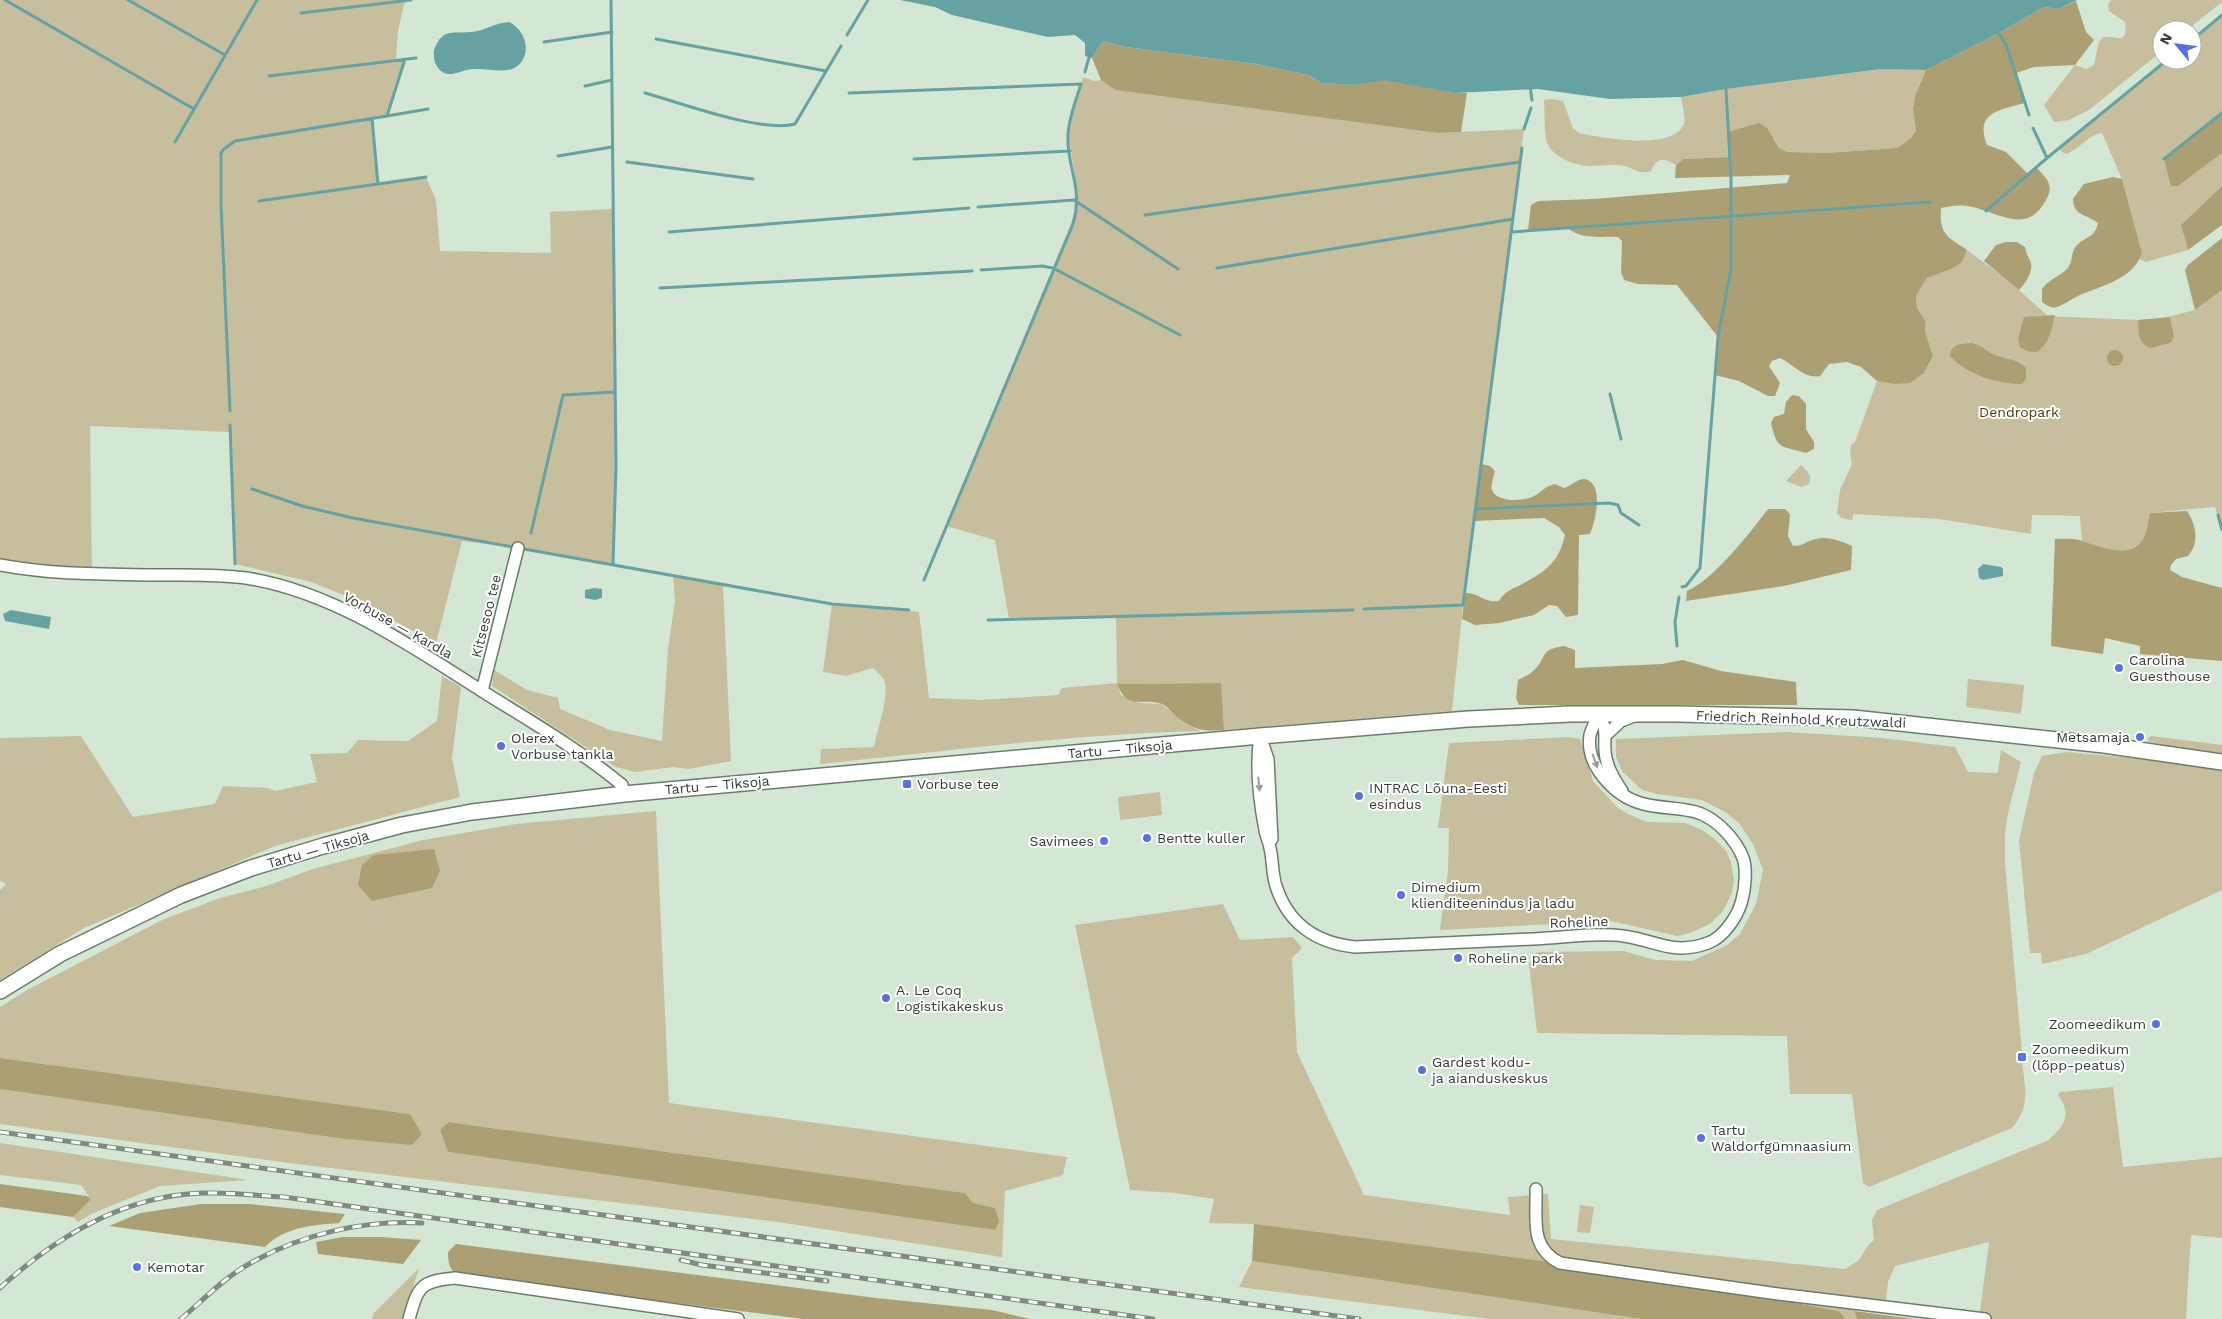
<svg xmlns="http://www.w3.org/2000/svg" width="2222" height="1319" font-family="'Work Sans',sans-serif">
	<rect width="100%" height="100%" fill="#d4e7d4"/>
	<path fill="#c7be9e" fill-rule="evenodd" d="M 0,0 L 411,0 L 405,1 L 398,30 L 396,60 L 405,59 L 387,116 L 372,119 L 378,184 L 426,177 L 436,200 L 440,251 L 551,253 L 550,212 L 613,209 L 616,466 L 613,564 L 513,547 L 462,541 L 436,643 L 349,597 L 311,582 L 235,564 L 230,432 L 90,426 L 92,574 L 0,565 Z
		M 2111,0 L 2222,0 L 2222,2 L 2187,30 L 2162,30 L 2162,51 L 2089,110 L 2069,120 L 2054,122 L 2044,105 L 2075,65 L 2086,69 L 2094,65 L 2099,42 L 2103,37 C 2117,35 2128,47 2125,22 L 2109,11 L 2108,5 Z
		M 2222,15 L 2222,113 L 2164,159 L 2178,186 L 2222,153 L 2222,186 L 2181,225 L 2188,250 L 2146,262 L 2139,259 L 2142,253 L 2122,179 L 2102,133 C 2089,134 2079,150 2066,154 L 2058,149 L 2167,60 L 2192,60 L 2192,40 Z
		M 1881,69 L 1926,70 L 1915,96 L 1913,109 L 1916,129 L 1911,138 L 1897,148 L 1826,153 L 1787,152 L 1779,148 L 1774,138 L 1730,157 L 1683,159 L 1676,165 C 1664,158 1657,157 1651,171 C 1638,176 1631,165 1618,165 C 1606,164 1592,168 1580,165 C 1567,162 1548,153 1546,139 C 1544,126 1545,113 1544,100 L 1552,99 L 1563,101 L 1573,128 L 1579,133 C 1602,138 1673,151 1684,124 C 1686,117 1682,105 1681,97 L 1726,89 Z
		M 1083,77 L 1094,81 L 1101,80 L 1115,90 L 1438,133 L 1524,129 L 1463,605 L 1452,711 L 1224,730 L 1220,683 L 1117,684 L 1121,695 L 1140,703 L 1161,704 L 1186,724 L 1200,731 C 1073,734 947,751 820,764 L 821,749 L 874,747 C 877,729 890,697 884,680 C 882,676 876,671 873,668 L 846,676 L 823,672 L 832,604 L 919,612 L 929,698 L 980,700 L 1058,695 L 1062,688 L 1117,683 L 1116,616 L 1009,619 L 995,540 L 946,526 L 1077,209 L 1078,194 L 1068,134 Z
		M 1967,250 L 2009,281 L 2048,316 L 2138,320 L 2159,319 L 2195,310 L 2222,290 L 2222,530 L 2215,507 L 2150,513 C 2148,521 2147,532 2143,539 C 2130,559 2099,549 2082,541 L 2080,516 L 2032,515 L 2031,534 L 1939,519 L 1853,514 L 1852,520 L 1841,518 L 1837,513 L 1840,490 L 1852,464 L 1850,453 L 1851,445 L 1855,442 L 1877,381 L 1895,384 L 1924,373 L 1933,356 L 1925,331 L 1926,322 L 1917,308 L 1916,296 L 1927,278 L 1952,269 L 1962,262 Z
		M 1801,465 C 1807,471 1813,475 1809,484 L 1801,487 L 1786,481 Z
		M 673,575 L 723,584 L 731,761 L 689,769 L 673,767 L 635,772 L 616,767 L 492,686 L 494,670 L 527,690 L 558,698 L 560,709 L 610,730 L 662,741 L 668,649 L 675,601 Z
		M 442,676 L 461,687 L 452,758 L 460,797 L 275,846 L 84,928 L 0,980 L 0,890 L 6,884 L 0,881 L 0,738 L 81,736 L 133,817 L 215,804 L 223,786 L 268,788 L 275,791 L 317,782 L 310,754 L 347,753 L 358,740 L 408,741 L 437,721 Z
		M 1968,679 L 2024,685 L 2021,714 L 1966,707 Z
		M 1788,732 L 1883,738 L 1955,747 L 1968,772 L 1998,773 L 2001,750 L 2021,762 L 2008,813 L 2005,834 L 2005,863 L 2022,1053 L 2019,1054 L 2019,1061 L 2022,1061 C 2025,1088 2031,1105 2012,1128 L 1869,1187 L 1863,1183 L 1852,1094 L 1790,1094 L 1787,1036 L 1537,1033 L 1529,964 L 1537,952 L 1623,951 L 1656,960 L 1692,961 L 1727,945 L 1740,934 L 1756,904 L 1763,870 L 1753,844 L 1739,823 L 1725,812 L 1702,800 L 1657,794 L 1642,790 L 1622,771 L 1616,757 L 1616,739 Z
		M 2152,736 L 2222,745 L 2222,756 L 2175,749 L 2148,741 L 2148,738 Z
		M 1569,737 L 1580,739 L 1593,781 L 1618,808 L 1628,814 L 1647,822 L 1685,823 L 1702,830 L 1715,839 L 1726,851 L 1731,862 L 1734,880 L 1732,893 L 1723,911 L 1710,924 L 1690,933 L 1677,936 L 1611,921 L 1440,930 L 1448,870 L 1449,828 L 1438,828 L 1449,743 Z
		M 2066,752 L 2154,760 L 2222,770 L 2222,890 L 2086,954 L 2042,964 L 2041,953 L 2030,953 L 2019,841 L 2034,773 L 2042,756 Z
		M 1160,792 L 1162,815 L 1120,820 L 1118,797 Z
		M 656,811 L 669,1103 L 1067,1157 L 1063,1175 L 1005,1191 L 1002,1257 L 778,1222 L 289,1163 L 0,1124 L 0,1089 L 337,1138 L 421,1134 L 410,1114 L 0,1058 L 0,1007 L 27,990 L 162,920 L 220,898 L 263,887 L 313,869 L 423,840 L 516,824 ZM 450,1122 L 965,1193 L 995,1230 L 448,1152 L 440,1130 Z
		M 1223,904 L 1240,940 L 1293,937 L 1302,948 L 1292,958 L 1297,1052 L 1364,1195 L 1510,1215 L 1508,1197 L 1548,1194 L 1551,1239 L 1845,1269 L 1858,1261 L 1869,1244 L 1874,1240 L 1872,1220 L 1877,1210 L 2049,1140 C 2064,1125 2073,1115 2058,1095 L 2060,1092 L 2113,1087 L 2123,1167 L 2222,1157 L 2222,1238 L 2191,1235 L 2186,1319 L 1979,1319 L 1989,1242 L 1895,1266 L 1888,1282 L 1886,1300 L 1854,1311 L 1857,1319 L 1843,1319 L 1844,1316 L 1838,1311 L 1693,1283 L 1254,1224 L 1209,1223 L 1214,1199 L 1175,1193 L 1130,1190 L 1075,925 Z
		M 0,1143 L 248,1180 L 160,1186 L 91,1214 L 78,1222 L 73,1217 L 90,1198 L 81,1185 L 0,1175 Z
		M 1580,1205 L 1594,1207 L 1590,1233 L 1577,1232 Z
		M 1252,1261 L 1641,1319 L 1490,1319 L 1239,1287 Z
		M 419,1268 L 403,1319 L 372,1319 L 374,1313 Z"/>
	<path fill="#ab9f73" d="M 2076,1 L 2086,32 L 2094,40 L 2075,65 L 2034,67 L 2016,73 L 2025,103 C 2000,110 1974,112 1987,145 L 2006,152 L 2028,174 L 2036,167 C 2046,178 2055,185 2046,200 C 2026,237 1998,211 1968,206 C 1958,205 1950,206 1941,208 C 1939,234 1947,237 1967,250 L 1962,262 L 1952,269 L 1927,278 L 1916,296 L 1917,308 L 1926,322 L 1925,331 L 1933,356 L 1924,373 L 1910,383 L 1895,384 L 1877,381 L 1861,367 L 1847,362 L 1829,364 L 1820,376 C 1804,379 1794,365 1780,358 L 1772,361 L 1769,366 L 1780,383 L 1775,396 L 1768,396 L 1739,381 L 1715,375 L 1718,337 L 1677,285 L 1638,284 L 1624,280 L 1621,272 L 1622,241 L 1618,237 C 1601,236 1581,240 1568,228 L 1528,230 L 1531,205 L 1538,201 L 1594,199 L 1787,183 L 1790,175 L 1675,178 L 1676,165 L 1683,159 L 1729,157 L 1728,132 L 1759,123 L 1767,128 L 1779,148 L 1787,152 L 1826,153 L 1897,148 L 1911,138 L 1916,130 L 1913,109 L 1915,96 L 1926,70 L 1999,33 L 2044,7 L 2059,9 Z
		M 1103,41 L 1125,47 L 1256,64 L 1309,75 L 1321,83 L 1354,85 L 1385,79 L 1454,93 L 1467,93 L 1461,132 L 1438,133 L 1115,90 L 1101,80 L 1092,58 Z
		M 2222,113 L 2222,153 L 2178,186 L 2171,186 L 2164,159 Z
		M 2113,177 L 2122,179 L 2142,253 C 2132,281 2101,285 2078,296 C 2071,299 2064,305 2057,307 C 2051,309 2047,305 2042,302 L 2042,289 C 2048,280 2058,277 2066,270 C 2074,263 2070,251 2077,245 C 2086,236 2095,238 2098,223 C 2087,214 2073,216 2073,199 L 2084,184 Z
		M 2222,186 L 2222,225 L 2188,250 L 2181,225 Z
		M 2222,238 L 2222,290 L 2195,310 L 2185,270 L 2188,265 Z
		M 2006,242 L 2017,242 L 2025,247 C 2026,254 2029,257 2031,263 C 2033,272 2025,284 2019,290 L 1984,261 L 1996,245 Z
		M 2055,315 C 2051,330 2050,343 2037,352 L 2027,351 L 2020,347 L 2018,339 L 2024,317 Z
		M 2170,317 L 2174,337 L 2170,343 L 2150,348 C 2137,342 2139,333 2138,320 Z
		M 1972,343 C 1981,345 1985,350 1993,354 C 2005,360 2016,358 2026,368 L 2026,379 L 2022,384 C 1997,384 1968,375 1950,356 C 1951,343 1961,344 1972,343 Z
		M2107 358a8 8 0 1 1 16 0a8 8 0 1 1-16 0Z
		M 1792,395 L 1799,396 L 1806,404 L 1806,429 L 1814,442 L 1814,449 L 1806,453 C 1781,446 1777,450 1771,423 L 1774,417 L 1784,414 L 1786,402 Z
		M 1481,464 L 1490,466 L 1495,471 C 1494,477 1490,485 1492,490 C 1497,503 1523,501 1532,497 C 1542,493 1542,487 1555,484 L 1564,488 C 1571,486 1578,478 1585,479 C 1605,484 1595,522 1590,534 L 1579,535 L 1578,615 L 1566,617 L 1557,606 L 1549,605 L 1534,615 L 1499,623 L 1475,625 L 1462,619 L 1465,593 C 1480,593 1483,603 1499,601 C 1507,589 1512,590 1524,583 C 1546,571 1559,562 1565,535 L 1559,527 L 1544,518 L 1474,521 Z
		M 1768,509 L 1785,509 L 1790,514 L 1788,536 L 1793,546 C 1804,546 1806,541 1816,539 C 1828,536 1841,541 1852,546 L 1851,570 L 1784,586 L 1686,601 L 1687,591 C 1713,580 1750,533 1768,509 Z
		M 2187,511 C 2196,525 2200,542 2188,556 L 2176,559 L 2171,565 L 2170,570 L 2182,577 L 2222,588 L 2222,661 L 2140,654 L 2140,646 L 2105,638 L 2103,654 L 2051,646 L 2055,539 C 2064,539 2074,538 2082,541 C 2101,547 2130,560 2143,539 C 2147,532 2148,521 2150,513 Z
		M 1564,646 L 1575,650 L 1575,668 L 1662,664 L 1683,660 L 1721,671 L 1796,682 L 1797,705 L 1519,705 L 1516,698 L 1518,680 C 1522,677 1528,676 1532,672 C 1548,659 1538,649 1564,646 Z
		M 1221,683 L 1224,730 C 1203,731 1194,731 1177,717 C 1172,713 1168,707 1162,704 C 1140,697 1128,711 1117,684 Z
		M 434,849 L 440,871 L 432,888 L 372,901 L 358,885 L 362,865 L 374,855 Z
		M 0,1058 L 410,1114 L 422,1134 L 412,1145 L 337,1138 L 0,1089 Z
		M 449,1122 L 965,1193 L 973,1203 L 995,1208 L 999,1222 L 995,1230 L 448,1152 L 440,1130 Z
		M 0,1184 L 87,1196 L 90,1198 L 90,1200 L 73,1217 L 0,1207 Z
		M 201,1204 L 250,1204 L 345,1214 L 339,1223 C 312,1225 285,1227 265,1247 L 109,1226 L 140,1213 Z
		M 1254,1224 L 1550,1262 L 1693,1283 L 1838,1311 L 1844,1316 L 1843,1319 L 1641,1319 L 1252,1261 Z
		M 343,1237 L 380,1237 L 421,1240 L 403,1264 L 318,1254 L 316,1242 Z
		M 456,1244 L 876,1298 L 992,1310 L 1030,1319 L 803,1319 L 460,1276 C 449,1271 448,1263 448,1252 Z
		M 1854,1311 L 1914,1319 L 1857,1319 Z"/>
	<path fill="#67a2a3" d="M 900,0 L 2077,0 L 2059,9 L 2044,7 L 1999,33 L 1926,70 L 1881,69 L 1726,89 L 1681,97 L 1610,99 L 1538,89 L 1454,93 L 1385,80 L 1354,85 L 1321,83 L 1309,75 L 1256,64 L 1125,47 L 1103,41 L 1092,58 L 1085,56 L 1085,43 L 1075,35 L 1048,37 L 952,15 L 935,7 Z
		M 509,22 C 526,30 533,55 516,67 C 506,74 486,68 474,69 C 464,69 453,77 444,73 C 435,68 433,59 434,50 C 443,27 452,34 472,32 C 483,31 495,23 509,22 Z
		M 1983,564 L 2001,567 L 2003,569 L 2003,576 L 1983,580 L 1979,578 L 1978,569 Z
		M 594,588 L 602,589 L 602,598 L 595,600 L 585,598 L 585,590 Z
		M 11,610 L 51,617 L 49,629 L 5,621 L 3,614 Z"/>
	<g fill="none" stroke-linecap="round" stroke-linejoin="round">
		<path stroke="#67a2a3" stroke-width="3" d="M 5,0 L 194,109
			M 128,0 L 225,55
			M 611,0 L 616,466 L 613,564
			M 301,13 L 411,0
			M 1998,32 L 2007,47 L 2029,115
			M 847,35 L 868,0
			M 656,39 L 826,71
			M 2192,40 L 2222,15
			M 544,42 L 612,32
			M 1085,72 L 1090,54
			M 269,76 L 416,58
			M 585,86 L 612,80
			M 1530,86 L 1532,100
			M 645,93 C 681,103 761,133 795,124 L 841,46
			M 849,93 L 1081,84 C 1076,100 1069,118 1068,134 C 1066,168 1084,186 1073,224 L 924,580
			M 387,116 L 428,109
			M 1524,129 L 1531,108
			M 175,142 L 257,0
			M 558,156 L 612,147
			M 2047,158 L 2167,60
			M 914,159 L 1070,151
			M 2164,159 L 2222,113
			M 627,162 L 753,179
			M 378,184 L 426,177
			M 259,201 L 378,184 L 372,119
			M 978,207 L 1074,200 L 1178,269
			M 1986,211 L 2047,158 L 2033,128
			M 1145,215 L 1520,162
			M 669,232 L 969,208
			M 1511,232 L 1930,202
			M 1217,268 L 1513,219
			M 981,270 L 1042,266 L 1053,268 L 1180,335
			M 660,288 L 972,271
			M 1610,394 L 1621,439
			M 230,411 L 221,204 L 221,153 L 224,149 L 235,141 L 387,116 L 405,59
			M 230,425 L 235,564
			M 252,489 L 302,506 L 353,518 L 513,547 L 512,550
			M 1475,509 L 1609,503 L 1618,505 L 1621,513 L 1639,525
			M 2218,515 L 2222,530
			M 531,533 L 563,395 L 615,392
			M 524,549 L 832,604 L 909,610
			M 1682,587 L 1686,586 L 1700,568 L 1718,337 L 1731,269 L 1731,179 L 1726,89
			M 1364,609 L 1463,605 L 1522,148
			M 988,620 L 1353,610
			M 1677,646 L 1675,622 L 1679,597"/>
		<g stroke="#6b7c6b" stroke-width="14">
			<path id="minor" d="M 0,565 C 53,575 105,574 159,575 C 187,575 217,574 246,578 C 336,592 415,649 490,696 C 535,724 581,751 622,785 L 624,794
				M 482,691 L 518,548
				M 1598,714 C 1608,729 1604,735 1605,751 C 1606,766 1614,779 1622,791
				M 1260,736 C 1255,767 1259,799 1265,830 C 1266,836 1269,842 1270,848 C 1273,861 1272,874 1276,886 C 1288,924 1317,943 1355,947 C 1414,944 1474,942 1533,939 C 1561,938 1596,932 1623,936 C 1656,940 1672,956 1708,943 C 1724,937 1738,916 1742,900 C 1745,889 1747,869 1743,858 C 1736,840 1718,820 1699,813 C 1684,807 1658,809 1640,803 C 1614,795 1585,765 1590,735 C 1592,728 1596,721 1598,714
				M 1605,736 L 1621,721 L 1634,716
				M 1261,739 L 1268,759 L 1272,839
				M 1536,1189 C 1537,1219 1529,1247 1560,1263 L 1778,1294 L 1985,1319
				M 409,1319 C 418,1286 421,1281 455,1278 L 738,1319"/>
		</g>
		<g stroke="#6b7c6b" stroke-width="18">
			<path id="major" d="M 0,991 L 60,954 L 181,895 L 251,868 L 323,846 L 402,825 L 472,812 L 624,794 L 1260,736 L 1468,719 L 1570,714 L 1676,714 L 1853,718 L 2104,745 L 2222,762"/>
		</g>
		<use href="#minor" stroke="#fff" stroke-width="11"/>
		<use href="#major" stroke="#fff" stroke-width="15"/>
		<g stroke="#7e8b7e" stroke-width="5">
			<path id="rail" d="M 0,1132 L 1359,1319
				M 681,1260 L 702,1265 L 827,1281
				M 0,1288 C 60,1233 132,1191 215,1193 C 238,1193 261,1196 284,1197 L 1153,1319
				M 181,1319 C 203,1300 224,1278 249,1264 C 301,1234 363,1220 422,1223"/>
		</g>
		<use href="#rail" stroke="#fff" stroke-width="3" stroke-dasharray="9" stroke-linecap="butt"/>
	</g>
	<defs><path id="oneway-solid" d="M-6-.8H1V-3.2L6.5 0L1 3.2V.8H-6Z" transform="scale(1.25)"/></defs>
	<g fill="#9a9e9a">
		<use href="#oneway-solid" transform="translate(1595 761) rotate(70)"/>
		<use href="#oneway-solid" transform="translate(1259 784) rotate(83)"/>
	</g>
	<g fill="#5b70e6" stroke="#fff" stroke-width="2">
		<circle cx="2119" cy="668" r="5"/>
		<circle cx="2140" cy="737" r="5"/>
		<circle cx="501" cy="746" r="5"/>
		<rect x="902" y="779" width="10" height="10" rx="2.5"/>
		<circle cx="1359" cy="796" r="5"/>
		<circle cx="1147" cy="838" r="5"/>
		<circle cx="1104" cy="841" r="5"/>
		<circle cx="1401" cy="895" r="5"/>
		<circle cx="1458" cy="958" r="5"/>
		<circle cx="886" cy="998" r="5"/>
		<circle cx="2156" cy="1024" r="5"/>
		<rect x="2017" y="1052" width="10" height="10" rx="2.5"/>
		<circle cx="1422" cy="1070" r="5"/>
		<circle cx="1701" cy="1138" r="5"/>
		<circle cx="137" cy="1267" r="5"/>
	</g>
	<g text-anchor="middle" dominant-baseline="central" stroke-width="4" stroke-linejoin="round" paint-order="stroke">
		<g font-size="14" fill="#493c01" stroke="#fff">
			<text x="2019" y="412">Dendropark</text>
		</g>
		<g font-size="14" fill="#353d35" stroke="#fff">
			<text transform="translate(486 616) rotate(-76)">Kitsesoo tee</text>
			<text transform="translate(398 625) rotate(29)">Vorbuse — Kardla</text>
			<text transform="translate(1801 719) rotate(2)">Friedrich Reinhold Kreutzwaldi</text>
			<text transform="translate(1120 749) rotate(-5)">Tartu — Tiksoja</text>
			<text transform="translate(717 785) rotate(-5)">Tartu — Tiksoja</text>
			<text transform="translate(318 849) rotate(-16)">Tartu — Tiksoja</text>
			<text transform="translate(1579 922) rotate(-2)">Roheline</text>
		</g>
		<g font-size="14" fill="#353d35" stroke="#fff" text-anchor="start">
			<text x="2129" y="660">Carolina<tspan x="2129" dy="16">Guesthouse</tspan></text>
			<text x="2130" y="737" text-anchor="end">Metsamaja</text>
			<text x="511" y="738">Olerex<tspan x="511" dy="16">Vorbuse tankla</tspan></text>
			<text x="917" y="784">Vorbuse tee</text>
			<text x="1369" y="788">INTRAC Lõuna-Eesti<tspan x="1369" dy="16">esindus</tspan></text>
			<text x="1157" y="838">Bentte kuller</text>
			<text x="1094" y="841" text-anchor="end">Savimees</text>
			<text x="1411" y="887">Dimedium<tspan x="1411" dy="16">klienditeenindus ja ladu</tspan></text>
			<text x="1468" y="958">Roheline park</text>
			<text x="896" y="990">A. Le Coq<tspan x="896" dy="16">Logistikakeskus</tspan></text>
			<text x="2146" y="1024" text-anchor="end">Zoomeedikum</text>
			<text x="2032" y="1049">Zoomeedikum<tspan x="2032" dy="16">(lõpp-peatus)</tspan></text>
			<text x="1432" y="1062">Gardest kodu-<tspan x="1432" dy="16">ja aianduskeskus</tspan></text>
			<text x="1711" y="1130">Tartu<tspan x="1711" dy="16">Waldorfgümnaasium</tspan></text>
			<text x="147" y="1267">Kemotar</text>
		</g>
	</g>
	<g transform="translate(2177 45) rotate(299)"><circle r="24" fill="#ffffff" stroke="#aeb1ae"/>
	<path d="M0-4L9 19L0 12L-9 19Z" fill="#5b70e6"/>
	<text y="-8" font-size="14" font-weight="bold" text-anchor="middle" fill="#353d35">N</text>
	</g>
</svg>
